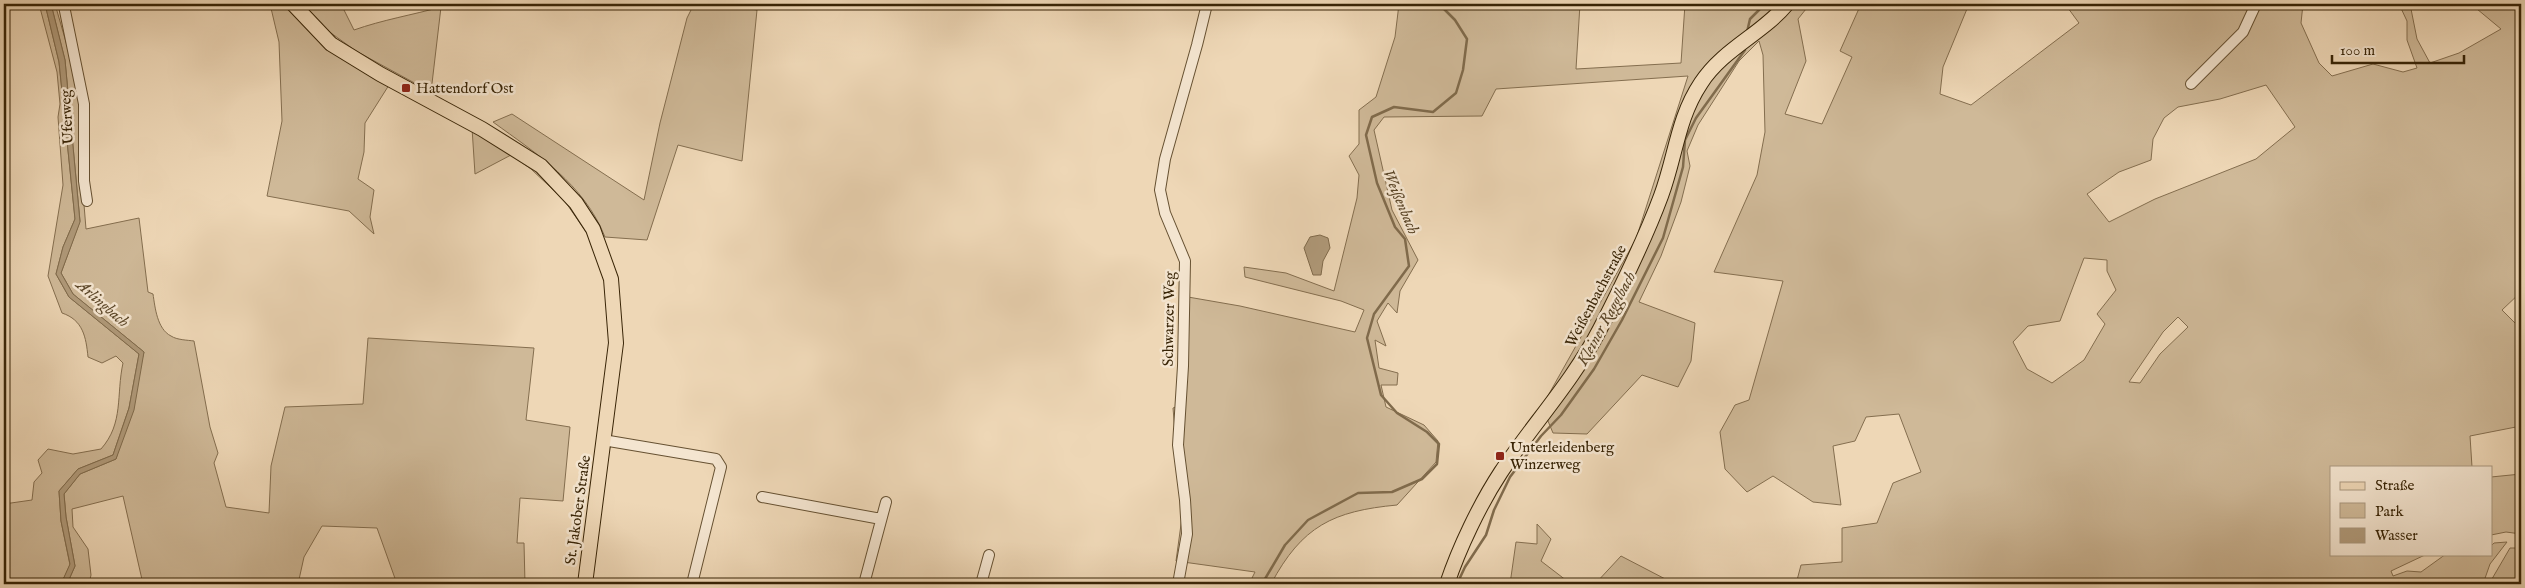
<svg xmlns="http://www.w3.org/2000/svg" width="2525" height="588" font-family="'IM FELL English',serif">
	<rect width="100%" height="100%" fill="#eed7b6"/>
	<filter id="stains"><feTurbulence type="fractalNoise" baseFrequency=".004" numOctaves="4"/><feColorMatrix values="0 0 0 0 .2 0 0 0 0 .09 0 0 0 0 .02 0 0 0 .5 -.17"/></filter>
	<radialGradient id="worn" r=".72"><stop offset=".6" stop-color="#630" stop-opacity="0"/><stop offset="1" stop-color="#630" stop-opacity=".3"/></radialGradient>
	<path fill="#cfb998" stroke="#846e4f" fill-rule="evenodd" d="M 39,4 L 45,4 L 59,62 L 75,219 L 63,247 L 56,274 L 69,297 L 139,354 L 129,408 L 113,455 L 78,469 L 59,491 L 61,521 L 70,565 L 61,584 L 4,584 L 4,504 L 32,500 L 34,482 L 42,473 L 38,460 L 48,449 L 73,454 L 101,449 C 124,423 116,395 123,363 L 116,356 L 102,363 L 88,357 C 86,337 83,320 62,313 L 48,276 L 63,185 L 58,117 L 60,104 L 57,72 Z
		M 51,4 L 55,4 L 81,94 L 81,168 L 86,229 L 139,218 L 148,292 L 153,294 C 155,307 157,329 171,336 C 177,340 187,340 194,341 L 210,427 L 218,453 L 214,463 L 226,507 L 269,513 L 271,466 L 285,407 L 363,404 L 368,338 L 534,348 L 526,420 L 570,427 L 563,501 L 520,498 L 517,543 L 524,543 L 525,584 L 397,584 L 377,528 L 322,526 L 304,557 L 298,584 L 143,584 L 123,496 L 72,509 L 73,527 L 88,549 L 91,575 L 89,584 L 67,584 L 75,566 L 66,517 L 64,494 L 80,474 L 116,459 L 144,352 L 73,294 L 61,273 L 80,221 L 65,60 Z
		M 270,4 L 289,4 L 389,85 L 365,123 L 364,152 L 358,179 L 374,190 L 370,217 L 374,234 L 349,211 L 267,196 L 282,121 L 279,42 Z
		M 301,4 L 341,4 L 354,30 C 382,20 412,15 441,7 L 431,92 L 356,51 L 324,28 Z
		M 694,4 L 722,4 L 757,10 L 742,161 L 678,145 L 647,240 L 605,237 C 584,184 537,154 493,122 L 512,114 L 644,200 L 660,123 L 687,18 Z
		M 1399,4 L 1580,4 L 1576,69 L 1681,63 L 1685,4 L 1810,4 L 1798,19 L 1806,61 L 1785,114 L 1822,124 L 1852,57 L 1840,51 L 1861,4 L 1969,4 L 1943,67 L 1940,94 L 1971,105 L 2079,23 L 2065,4 L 2303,4 L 2301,23 L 2319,63 L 2332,76 L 2373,64 L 2403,72 L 2417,68 L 2407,40 L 2407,21 L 2399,4 L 2410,4 L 2417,39 L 2430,63 L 2459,53 L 2501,29 L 2471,4 L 2521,4 L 2521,292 L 2502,310 L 2519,327 L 2521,341 L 2521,426 L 2470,436 L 2472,467 L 2331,467 L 2331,554 L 2427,554 L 2391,571 L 2393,576 L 2407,571 L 2421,572 L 2446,554 L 2491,554 L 2491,546 L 2494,543 L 2507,542 L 2490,564 L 2483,584 L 1796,584 L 1801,565 L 1842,562 L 1842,528 L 1877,523 L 1893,483 L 1921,472 L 1899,414 L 1866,417 L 1855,441 L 1833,446 L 1841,505 L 1813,502 L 1773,476 L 1747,492 L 1725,469 L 1720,432 L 1735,405 L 1749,400 L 1783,281 L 1714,272 L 1757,175 L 1765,132 L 1763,55 L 1759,41 L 1739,61 L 1698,125 L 1687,151 L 1690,166 L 1681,202 L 1661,256 L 1639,302 L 1695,323 L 1691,361 L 1678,387 L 1642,375 L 1587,434 L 1553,433 L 1543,409 L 1545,401 L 1636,239 L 1688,76 L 1496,89 L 1482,116 L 1384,117 L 1374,130 L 1392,210 L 1418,260 L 1400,291 L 1397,313 L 1388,303 L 1377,321 L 1386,346 L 1375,340 L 1379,368 L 1398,373 L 1397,385 L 1381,385 L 1386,407 L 1424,425 L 1438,441 L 1436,462 L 1397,505 C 1333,511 1302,526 1271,584 L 1249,584 L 1255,572 L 1176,561 L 1182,517 L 1173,408 L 1184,404 L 1188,297 L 1240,306 L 1355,332 L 1364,310 L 1341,301 L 1245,277 L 1244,267 L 1286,273 L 1334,291 L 1357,198 L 1359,175 L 1349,156 L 1359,144 L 1359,110 L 1376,97 L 1395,37 ZM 2266,85 L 2295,127 L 2256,159 L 2155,199 L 2109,222 L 2087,194 L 2119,172 L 2151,160 L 2153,139 L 2164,118 L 2178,107 L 2220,99 ZM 2084,258 L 2107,260 L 2107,271 L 2116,290 L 2097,314 L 2105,324 L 2084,360 L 2052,383 L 2027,369 L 2013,342 L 2028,326 L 2060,321 ZM 2178,317 L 2188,327 L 2160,354 L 2140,383 L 2129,382 L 2163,332 Z
		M 472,128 L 544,173 L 565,195 L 589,236 L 564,200 L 531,169 L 511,155 L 475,174 Z
		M 2521,474 L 2521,534 L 2506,532 L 2491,535 L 2491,477 Z
		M 1537,524 L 1551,539 L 1541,561 L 1571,584 L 1510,584 L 1516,542 L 1537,544 Z
		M 2510,548 L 2521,548 L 2521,584 L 2489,584 Z
		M 1621,556 L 1671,582 L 1669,584 L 1595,584 Z"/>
	<path fill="#b09a7a" stroke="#806b4c" d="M 45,4 L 51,4 L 65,60 L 80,222 L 61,273 L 73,294 L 144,352 L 134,410 L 116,459 L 80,474 L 64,494 L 66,517 L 75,566 L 67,584 L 61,584 L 70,564 L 61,521 L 59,491 L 78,469 L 113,455 L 129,408 L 139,354 L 69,297 L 56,274 L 63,247 L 75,219 L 59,62 Z
		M 1320,235 L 1328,238 L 1330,248 L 1323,261 L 1321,275 L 1313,275 L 1304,248 L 1310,237 Z"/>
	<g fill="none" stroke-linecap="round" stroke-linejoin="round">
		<path stroke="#806b4c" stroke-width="2.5" d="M 1747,32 L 1750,19 L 1765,4
			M 1262,584 L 1285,545 L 1308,520 L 1358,493 L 1392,492 L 1422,479 L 1437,464 L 1439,444 L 1427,432 L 1397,413 L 1381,395 L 1367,338 L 1374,314 L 1409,266 L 1405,239 L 1395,227 L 1377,183 L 1366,135 L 1372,117 L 1394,107 L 1433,112 L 1456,93 L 1463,70 L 1467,39 L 1455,20 L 1439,4
			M 1457,584 L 1465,567 L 1486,535 L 1494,510 L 1510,477 L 1541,436 L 1561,415 L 1594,369 L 1622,320 L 1663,238 L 1683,167 L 1685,140 L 1696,118 L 1745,50"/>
		<g stroke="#665132" stroke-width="12">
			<path id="minor" d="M 65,4 L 64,6 L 84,104 L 84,181 L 87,201
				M 2191,84 L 2243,32 L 2256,4
				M 603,440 L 716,459 L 721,467 L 692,584
				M 762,497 L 881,519
				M 864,584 L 886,502
				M 981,584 L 989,555
				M 1178,584 L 1187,534 L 1185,500 L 1178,445 L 1183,366 L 1185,261 L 1165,213 L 1160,190 L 1165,159 L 1197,45 L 1207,4"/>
		</g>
		<g stroke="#382406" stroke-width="16">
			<path id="major" d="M 293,4 L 331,44 L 380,74 L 482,129 L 541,166 L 576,203 L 593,229 L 611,279 L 616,343 L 585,584
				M 1447,584 C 1459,548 1480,504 1501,472 C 1533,424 1573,381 1600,329 C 1622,286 1644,242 1661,196 C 1676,156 1677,119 1701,83 C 1723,49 1762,34 1787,4"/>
		</g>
		<use href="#minor" stroke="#f4e5d0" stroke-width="10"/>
		<use href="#major" stroke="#eed7b6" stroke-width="14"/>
	</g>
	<g fill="#8f2418" stroke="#f4e5d0" stroke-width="2">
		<rect x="401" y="83" width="10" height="10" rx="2.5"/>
		<rect x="1495" y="451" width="10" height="10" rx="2.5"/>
	</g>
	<g text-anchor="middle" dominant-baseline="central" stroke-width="5" stroke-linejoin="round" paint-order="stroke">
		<g font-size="15" fill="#382406" stroke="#f4e5d0" text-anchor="start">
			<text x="416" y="88">Hattendorf Ost</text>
			<text x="1510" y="447">Unterleidenberg<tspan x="1510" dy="17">Winzerweg</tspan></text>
		</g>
		<g font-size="15" fill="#382406" stroke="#f4e5d0">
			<text transform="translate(67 117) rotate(-93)">Uferweg</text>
			<text transform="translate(1596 296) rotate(-62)">Weißenbachstraße</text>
			<text transform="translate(1169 319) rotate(-89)">Schwarzer Weg</text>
			<text transform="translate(578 510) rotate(-82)">St. Jakober Straße</text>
		</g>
		<g font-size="16" font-style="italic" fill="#5c4729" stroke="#f4e5d0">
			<text transform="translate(1400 202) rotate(67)">Weißenbach</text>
			<text transform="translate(102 304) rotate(41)">Arlingbach</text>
			<text transform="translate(1607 319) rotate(-61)">Kleiner Ragglbach</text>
		</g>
	</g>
	<rect width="2525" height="588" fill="none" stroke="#eed7b6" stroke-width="20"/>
	<rect x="5" y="5" width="2515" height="578" fill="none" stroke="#382406" stroke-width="2.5"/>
	<rect x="10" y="10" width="2505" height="568" fill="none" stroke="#382406"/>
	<rect x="2330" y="466" width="162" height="90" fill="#f4e5d0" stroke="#a9987f"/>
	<rect x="2340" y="482" width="25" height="8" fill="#eed7b6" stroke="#a9987f"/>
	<text x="2375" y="490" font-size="15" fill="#382406">Straße</text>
	<rect x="2340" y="503" width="25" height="15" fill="#cfb998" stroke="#a9987f"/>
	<text x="2375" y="516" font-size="15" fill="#382406">Park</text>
	<rect x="2340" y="528" width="25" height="15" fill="#b09a7a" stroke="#a9987f"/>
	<text x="2375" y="540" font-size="15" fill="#382406">Wasser</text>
	<path d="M2332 55v8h132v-8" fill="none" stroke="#382406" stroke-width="2.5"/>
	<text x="2340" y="55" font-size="15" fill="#382406" stroke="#f4e5d0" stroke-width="4" paint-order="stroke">100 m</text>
	<rect width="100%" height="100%" filter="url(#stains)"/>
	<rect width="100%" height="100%" fill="url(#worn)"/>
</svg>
